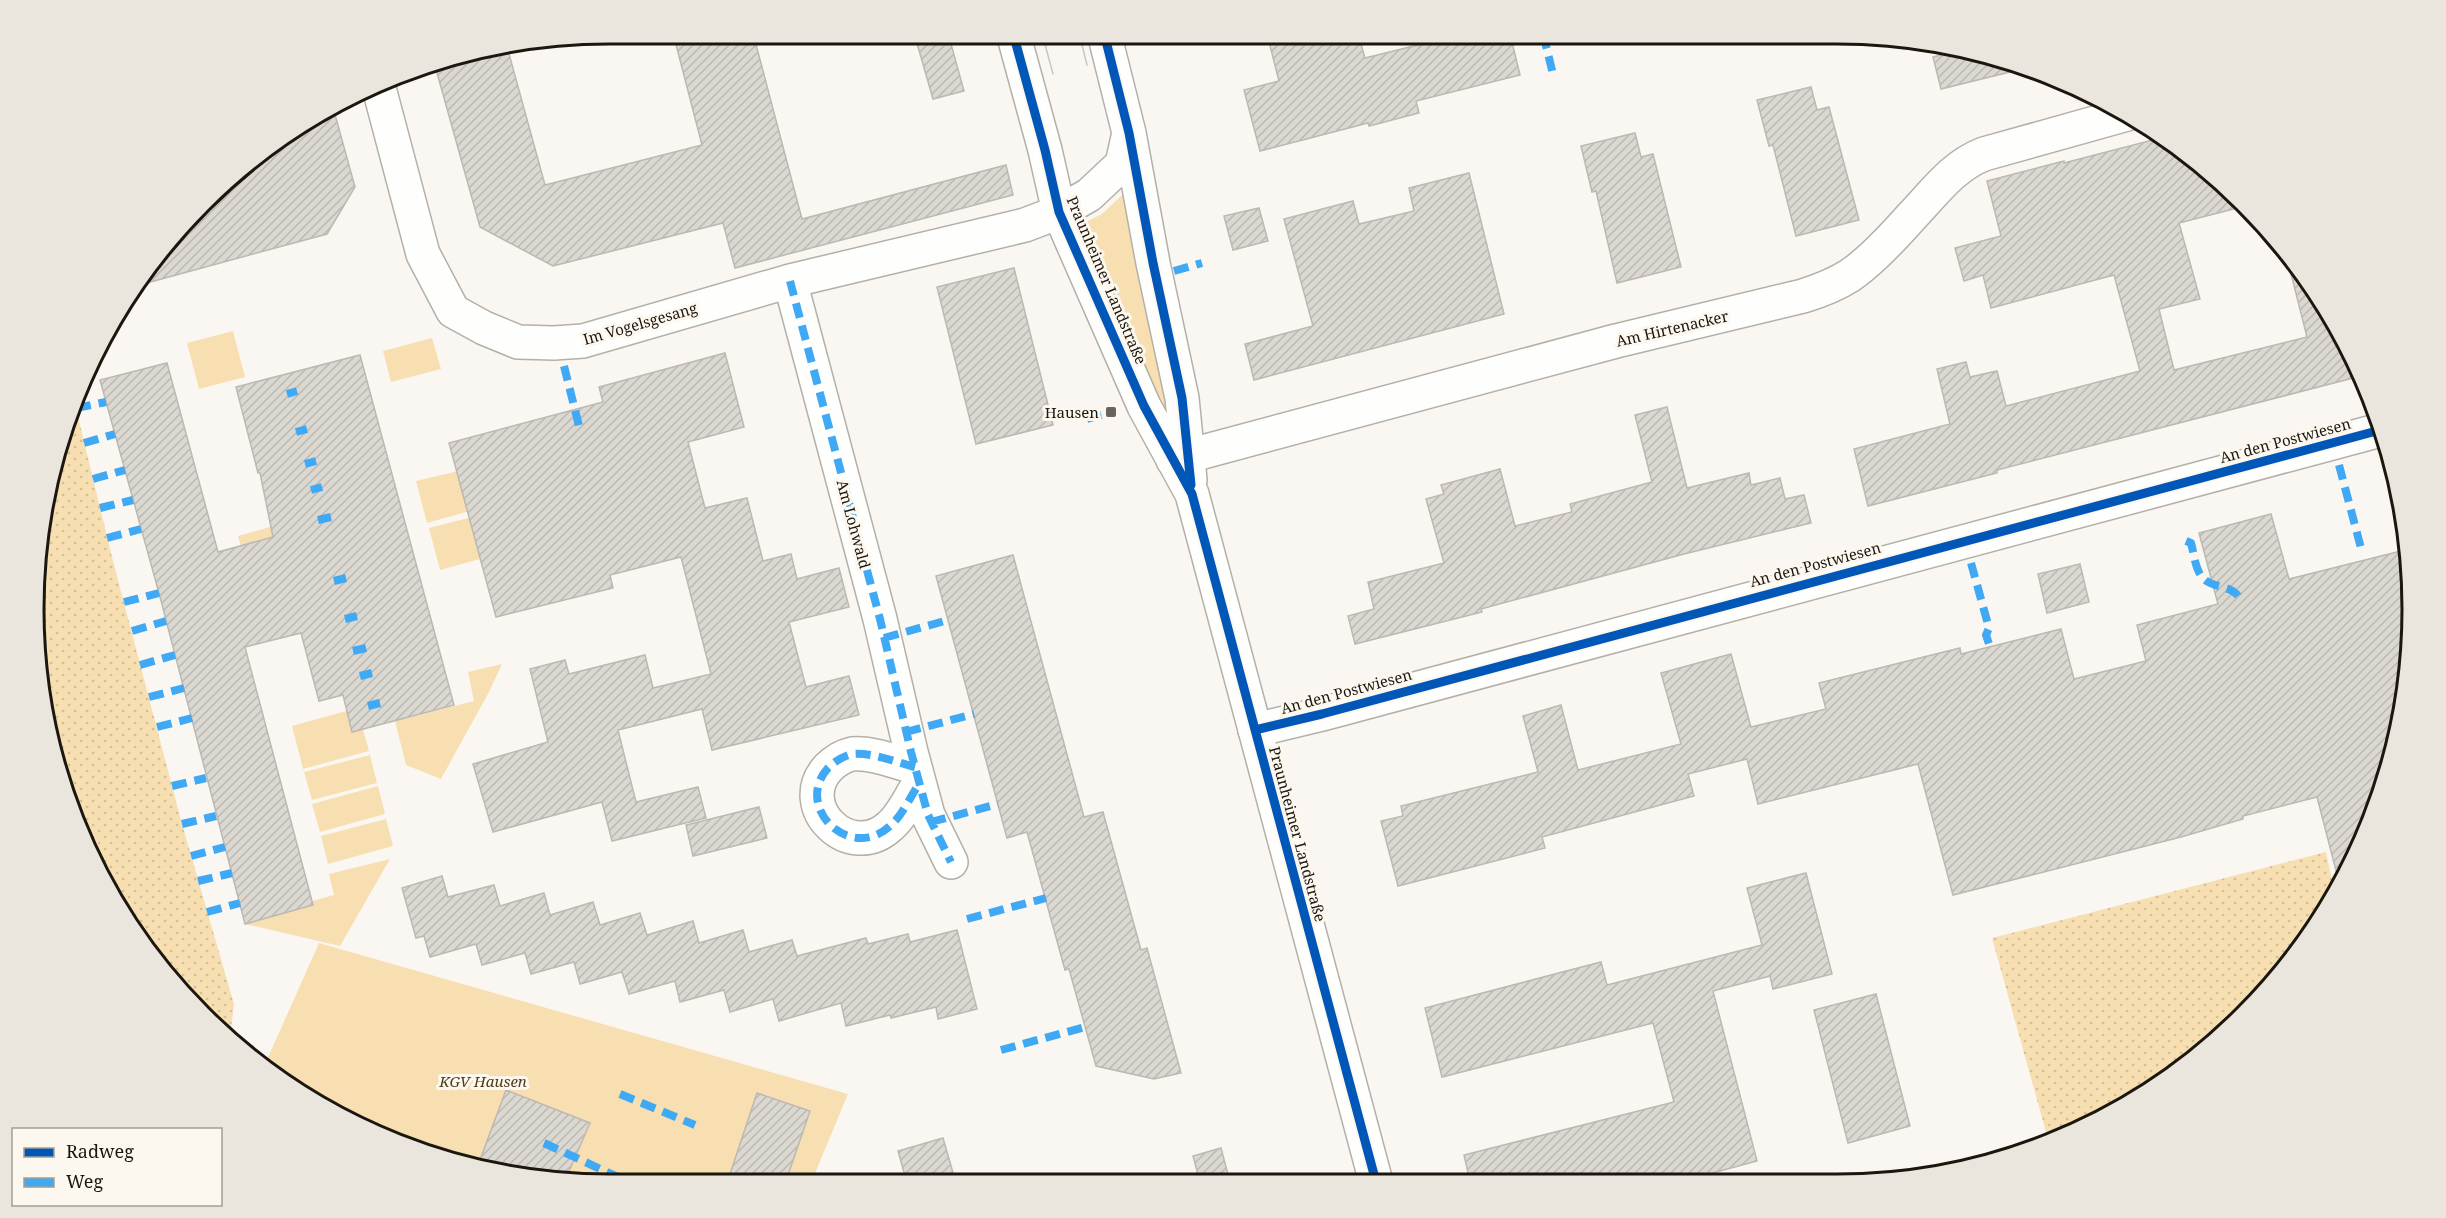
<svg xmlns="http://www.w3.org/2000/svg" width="2446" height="1218" font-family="'Noto Serif',serif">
	<defs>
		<pattern id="park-dots" width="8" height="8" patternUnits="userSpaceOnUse" patternTransform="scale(1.5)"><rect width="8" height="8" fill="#f7dfb2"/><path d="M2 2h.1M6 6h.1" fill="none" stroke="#d3bf98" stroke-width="1.8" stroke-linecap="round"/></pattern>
		<pattern id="building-hatch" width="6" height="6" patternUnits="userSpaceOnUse" patternTransform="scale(1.5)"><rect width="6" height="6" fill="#dbd8d1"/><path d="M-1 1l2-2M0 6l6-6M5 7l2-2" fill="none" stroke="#bbb9b2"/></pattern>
	</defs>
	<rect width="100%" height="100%" fill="#faf7f2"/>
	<path fill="#f7dfb2" d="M 1121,196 L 1125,196 L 1174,423 L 1162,426 L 1084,229 L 1088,221 L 1102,214 Z
		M 233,331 L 245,377 L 199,389 L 187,343 Z
		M 432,338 L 441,369 L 391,382 L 383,351 Z
		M 467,469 L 477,509 L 427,523 L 416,481 Z
		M 480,515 L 491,556 L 440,570 L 429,528 Z
		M 284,523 L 250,579 L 238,536 Z
		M 502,664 L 489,692 L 441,779 L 406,765 L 395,721 L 474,701 L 468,672 Z
		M 357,708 L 369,751 L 303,769 L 292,726 Z
		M 370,755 L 377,783 L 312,800 L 304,772 Z
		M 378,786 L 385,814 L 320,832 L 312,804 Z
		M 386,819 L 393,846 L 328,864 L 321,836 Z
		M 390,859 L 340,946 L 245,924 L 313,905 L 312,901 L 334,895 L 329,874 Z
		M 319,943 L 848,1094 L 811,1183 L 572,1184 L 460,1165 L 355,1126 L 266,1062 Z"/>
	<path fill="url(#park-dots)" d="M 74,400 L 113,561 L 182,824 L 234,1004 L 230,1037 L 202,1017 L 92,863 L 38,684 L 44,496 Z
		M 2326,852 L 2335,894 L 2294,960 L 2187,1066 L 2057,1141 L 2049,1143 L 1992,938 Z"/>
	<path fill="url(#building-hatch)" stroke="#bcb8b2" stroke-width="1.5" d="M 673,33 L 753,33 L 802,219 L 1006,165 L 1013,195 L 735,268 L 723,223 L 553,266 L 480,227 L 434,62 L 508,50 L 545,185 L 702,145 Z
		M 914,33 L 948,33 L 964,91 L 933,99 Z
		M 1267,34 L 1358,34 L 1365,58 L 1462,34 L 1510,34 L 1520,75 L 1416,101 L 1419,113 L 1369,126 L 1368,123 L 1260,151 L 1244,90 L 1279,81 Z
		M 1964,49 L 1986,53 L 2026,68 L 1941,89 L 1933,57 Z
		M 1811,87 L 1817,110 L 1829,107 L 1859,220 L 1796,236 L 1773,145 L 1769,146 L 1757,100 Z
		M 334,111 L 355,187 L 327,234 L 132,287 L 258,152 Z
		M 1635,133 L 1641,157 L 1653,154 L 1681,267 L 1617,283 L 1596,191 L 1592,192 L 1581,146 Z
		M 2164,137 L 2187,152 L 2245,206 L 2179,223 L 2200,299 L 2159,309 L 2174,370 L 2307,337 L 2286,254 L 2288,254 L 2336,321 L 2361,376 L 1997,470 L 1997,473 L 1868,506 L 1854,449 L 1950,424 L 1937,369 L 1966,362 L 1970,377 L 1997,371 L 2006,406 L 2140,371 L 2114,275 L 1991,308 L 1983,275 L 1964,281 L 1955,248 L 2001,236 L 1987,181 L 2064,161 L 2064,163 Z
		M 1469,173 L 1504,314 L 1254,380 L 1245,344 L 1313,326 L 1284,219 L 1353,201 L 1359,224 L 1414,211 L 1409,188 Z
		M 1259,208 L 1268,241 L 1233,250 L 1224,216 Z
		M 1014,268 L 1053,425 L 976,444 L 937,287 Z
		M 725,353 L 744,427 L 688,442 L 705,508 L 747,498 L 763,561 L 791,554 L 797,579 L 839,568 L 849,607 L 789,622 L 806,687 L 849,676 L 859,715 L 712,750 L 702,709 L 618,730 L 636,802 L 698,787 L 706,818 L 612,841 L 602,802 L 493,832 L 473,764 L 548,742 L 530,669 L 565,660 L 569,674 L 645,655 L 653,688 L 711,674 L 681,557 L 610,575 L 613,588 L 496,617 L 449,443 L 603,402 L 599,387 Z
		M 360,355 L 454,705 L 352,732 L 343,695 L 319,701 L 301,633 L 245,647 L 313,905 L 245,924 L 159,593 L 100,380 L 167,363 L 218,552 L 273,537 L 260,473 L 258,473 L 236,387 Z
		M 1667,407 L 1687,488 L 1749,473 L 1751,485 L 1780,478 L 1785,499 L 1804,495 L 1811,523 L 1684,554 L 1481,609 L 1482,612 L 1355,644 L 1348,616 L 1374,609 L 1368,582 L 1444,563 L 1426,499 L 1444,494 L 1441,485 L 1500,469 L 1515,526 L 1572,512 L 1570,504 L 1652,482 L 1635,415 Z
		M 2271,514 L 2289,579 L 2409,549 L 2412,646 L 2393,758 L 2354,863 L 2340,886 L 2317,797 L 2243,816 L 2243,819 L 2181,837 L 1953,895 L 1918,764 L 1758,804 L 1747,759 L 1688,774 L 1694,796 L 1542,837 L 1545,848 L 1398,886 L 1381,821 L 1403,816 L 1401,806 L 1538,772 L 1523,716 L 1561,705 L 1578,770 L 1681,744 L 1661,673 L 1731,654 L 1751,727 L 1826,709 L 1819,683 L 1960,648 L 1961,654 L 2061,629 L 2074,679 L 2146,661 L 2137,625 L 2218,604 L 2199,533 Z
		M 1013,555 L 1084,817 L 1103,812 L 1141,950 L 1147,948 L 1181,1073 L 1154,1079 L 1096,1066 L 1069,969 L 1065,970 L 1027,832 L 1007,838 L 936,576 Z
		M 2080,564 L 2089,602 L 2047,613 L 2038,574 Z
		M 759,807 L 767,838 L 693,856 L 686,825 Z
		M 1806,873 L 1832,974 L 1773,989 L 1770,976 L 1713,991 L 1757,1161 L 1683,1181 L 1470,1181 L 1464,1155 L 1674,1102 L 1653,1023 L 1442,1077 L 1425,1008 L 1601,962 L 1607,985 L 1762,945 L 1747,888 Z
		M 442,876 L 448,897 L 494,885 L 500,906 L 544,893 L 550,915 L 593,902 L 600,925 L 640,913 L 647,935 L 693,921 L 699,943 L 743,930 L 749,952 L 792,940 L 797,956 L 866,938 L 868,944 L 908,934 L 910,942 L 957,930 L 977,1009 L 938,1019 L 936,1007 L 891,1018 L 890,1015 L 846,1026 L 841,1003 L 779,1021 L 773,999 L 730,1012 L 724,990 L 680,1002 L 675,981 L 629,994 L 622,972 L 580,984 L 574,962 L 531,974 L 525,953 L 482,965 L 476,944 L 430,957 L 424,936 L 416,938 L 402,888 Z
		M 1876,994 L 1910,1126 L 1848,1143 L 1814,1010 Z
		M 506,1090 L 590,1123 L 564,1183 L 477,1168 Z
		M 757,1093 L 810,1111 L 786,1181 L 727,1183 Z
		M 943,1138 L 956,1183 L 907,1183 L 898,1151 Z
		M 1221,1148 L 1230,1182 L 1200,1182 L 1193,1156 Z"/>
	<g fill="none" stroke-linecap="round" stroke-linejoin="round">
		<g stroke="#b3b0a9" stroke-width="36">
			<path id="minor" d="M 379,88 L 423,254 L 453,311 L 484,328 L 518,342 L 554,343 L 583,341 L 790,281 L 1025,225 L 1059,212
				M 790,281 L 880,619 L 911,752 L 928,815 L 951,862
				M 1173,460 L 1616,341 L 1803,296 C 1819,291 1835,285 1849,276 C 1869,263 1896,234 1912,216 C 1935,192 1953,166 1984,154 L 2127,114
				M 1255,730 L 1322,714 L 2384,429
				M 915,767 C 895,762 872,752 852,754 C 843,756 834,762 828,768 C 793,807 850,863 890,826 C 902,816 910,797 919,784"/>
		</g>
		<g stroke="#b3b0a9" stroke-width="36">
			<path id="secondary" d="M 1013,33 L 1045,150 L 1059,212 L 1144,406 L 1192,494 L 1376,1182
				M 1104,33 L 1129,133 L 1153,263 L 1182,398 L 1190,480
				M 1059,212 L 1089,195 L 1122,164 L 1129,133"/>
		</g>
		<use href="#minor" stroke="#fefefd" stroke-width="33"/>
		<use href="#secondary" stroke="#fefefd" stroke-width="33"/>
		<path stroke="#c7c7c5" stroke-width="1.5" d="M 1042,33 L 1053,74
			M 1079,33 L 1087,65"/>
		<path stroke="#3fa9f5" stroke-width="8" stroke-dasharray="15 8" stroke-linecap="butt" d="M 1543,34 L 1553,74
			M 1174,271 L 1202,263
			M 790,281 L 880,619 L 911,752 L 928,815 L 951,862
			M 564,366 L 579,426
			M 287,394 L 297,391
			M 76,408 L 106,402
			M 1087,419 L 1111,412
			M 296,432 L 307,429
			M 84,443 L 115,434
			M 305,464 L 316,461
			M 2339,465 L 2361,548
			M 93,479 L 125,470
			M 311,490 L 322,487
			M 100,508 L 133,500
			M 318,520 L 331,517
			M 107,538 L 141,529
			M 2186,541 L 2191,543 C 2194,553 2195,571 2204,579 C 2213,588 2230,585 2238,596
			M 1971,563 L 1989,628 L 1986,635 L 1989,644
			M 334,581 L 346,578
			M 124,602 L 159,593
			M 345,619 L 357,616
			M 132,631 L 166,621
			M 884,638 L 948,620
			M 353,651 L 366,648
			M 140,665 L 175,655
			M 360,676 L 372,673
			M 149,697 L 184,688
			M 368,706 L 380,703
			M 157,727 L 192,718
			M 906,732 L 974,714
			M 915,767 C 895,762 872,752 852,754 C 843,756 834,762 828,768 C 793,807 850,863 890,826 C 902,816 910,797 919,784
			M 172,786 L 206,778
			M 931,822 L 998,804
			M 182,824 L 216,816
			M 191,856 L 225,847
			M 198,881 L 232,873
			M 207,912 L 240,903
			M 967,919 L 1046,898
			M 1001,1050 L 1085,1027
			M 620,1094 L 695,1125
			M 544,1143 L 633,1184"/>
		<g stroke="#fdf8ef" stroke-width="13">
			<path id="cycleway" d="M 1013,33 L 1045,150 L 1059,212 L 1144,406 L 1192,494 L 1376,1182
				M 1104,33 L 1129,133 L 1153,263 L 1182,398 L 1191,485
				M 1255,730 L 1322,714 L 2384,429"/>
		</g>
		<use href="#cycleway" stroke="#0057b8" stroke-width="9"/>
	</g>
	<rect fill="#69655e" stroke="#fdf8ef" stroke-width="2" x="1105" y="406" width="12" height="12" rx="3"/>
	<g text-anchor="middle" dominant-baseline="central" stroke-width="6" stroke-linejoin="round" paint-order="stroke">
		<g font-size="15" fill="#1b170f" stroke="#fdf8ef">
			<text transform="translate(1107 280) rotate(67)">Praunheimer Landstraße</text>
			<text transform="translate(640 323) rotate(-16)">Im Vogelsgesang</text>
			<text transform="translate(1672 328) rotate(-13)">Am Hirtenacker</text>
			<text transform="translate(2285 440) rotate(-15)">An den Postwiesen</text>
			<text transform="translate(854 524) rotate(75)">Am Lohwald</text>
			<text transform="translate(1815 564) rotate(-15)">An den Postwiesen</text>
			<text transform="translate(1346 691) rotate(-15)">An den Postwiesen</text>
			<text transform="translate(1298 834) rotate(75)">Praunheimer Landstraße</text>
		</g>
		<g font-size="15" fill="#1b170f" stroke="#fdf8ef" text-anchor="end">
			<text x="1099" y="412">Hausen</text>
		</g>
		<g font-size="15" font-style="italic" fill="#4e3c19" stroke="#fdf8ef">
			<text x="483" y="1081">KGV Hausen</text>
		</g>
	</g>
	<path d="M0 0H2446V1218H0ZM609 44H1837A565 565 0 0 1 2402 609V609A565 565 0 0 1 1837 1174H609A565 565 0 0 1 44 609V609A565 565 0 0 1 609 44Z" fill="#ebe6dd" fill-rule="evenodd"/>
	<path fill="none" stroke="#1b170f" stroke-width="3" d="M609 44H1837A565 565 0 0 1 2402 609V609A565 565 0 0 1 1837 1174H609A565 565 0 0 1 44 609V609A565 565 0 0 1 609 44Z"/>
	<rect x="12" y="1128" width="210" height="78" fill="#fdf8ef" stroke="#a39e95" stroke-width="1.5"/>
	<rect x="24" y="1148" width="30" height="9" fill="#0057b8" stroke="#a39e95" stroke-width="1.5"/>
	<text x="66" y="1158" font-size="18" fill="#1b170f">Radweg</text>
	<rect x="24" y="1178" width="30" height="9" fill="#3fa9f5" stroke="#a39e95" stroke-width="1.5"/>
	<text x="66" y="1188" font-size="18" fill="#1b170f">Weg</text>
</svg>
